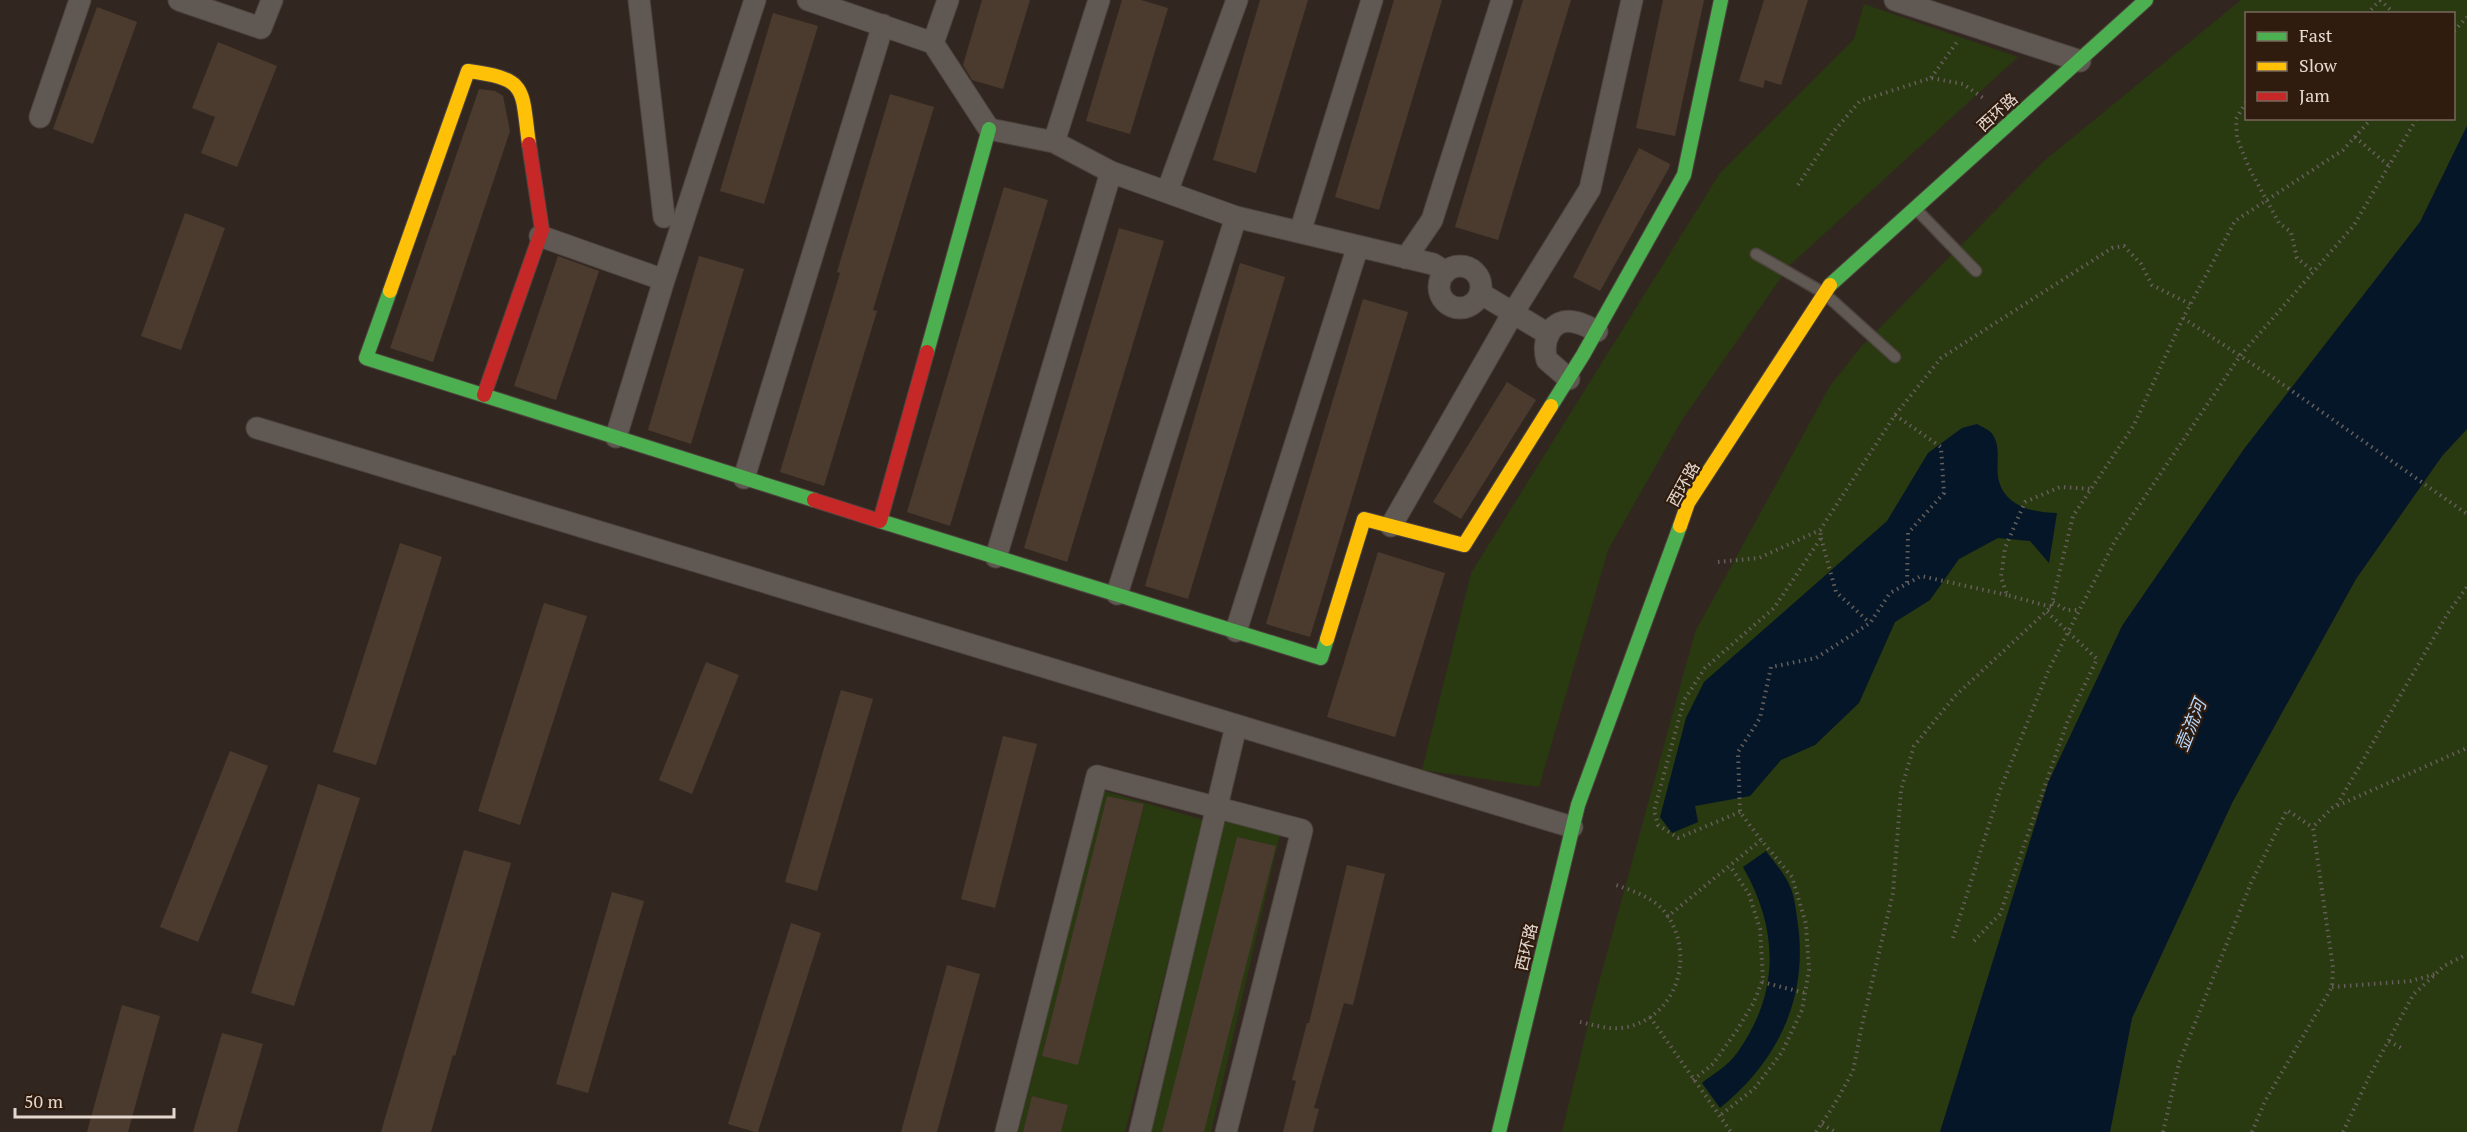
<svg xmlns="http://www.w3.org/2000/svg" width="2467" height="1132" font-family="'PT Serif','Noto Sans SC',serif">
	<rect width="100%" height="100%" fill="#322720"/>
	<path fill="#293910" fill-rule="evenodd" d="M 2241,0 L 2467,0 L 2467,126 L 2420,222 L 2244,449 L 2122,626 L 2048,783 L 1940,1132 L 1562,1132 L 1592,1008 L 1695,632 L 1830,386 L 1860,348 L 2044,161 ZM 2246,14 L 2454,14 L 2454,118 L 2246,118 Z
		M 1864,4 L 2018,57 L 1789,266 L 1682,420 L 1608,550 L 1539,787 L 1422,770 L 1471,573 L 1720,173 L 1854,39 Z
		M 2467,429 L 2467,1132 L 2110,1132 L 2132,1018 L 2232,803 L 2356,579 L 2442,456 Z
		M 1104,791 L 1204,820 L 1125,1132 L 1061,1132 L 1068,1105 L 1032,1096 L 1023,1132 L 1018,1132 ZM 1107,796 L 1144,805 L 1078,1064 L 1042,1056 Z
		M 1232,817 L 1281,830 L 1211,1132 L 1204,1132 L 1220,1068 L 1162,1132 L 1148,1132 L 1221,828 ZM 1237,837 L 1275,846 L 1188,1032 Z"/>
	<path fill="#041627" d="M 2467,126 L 2467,429 L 2442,456 L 2356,579 L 2232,803 L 2132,1018 L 2110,1132 L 1940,1132 L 2048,783 L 2122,626 L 2244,449 L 2420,222 Z
		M 1977,424 C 1982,427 1990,430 1993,435 C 2001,448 1996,463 1998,477 C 2003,506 2033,513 2057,513 L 2049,563 L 2030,541 L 1998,538 L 1959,559 L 1930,600 L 1895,622 L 1859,703 L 1815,745 L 1781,760 L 1750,796 L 1695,806 L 1698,822 L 1672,833 L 1660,817 L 1686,718 L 1704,682 L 1887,521 L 1928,453 L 1962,428 Z
		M 1766,851 C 1773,861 1784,873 1789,884 C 1795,896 1796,912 1798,925 C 1808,999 1777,1062 1720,1108 L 1702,1083 C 1713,1074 1729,1065 1737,1053 C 1780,993 1779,930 1743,867 Z"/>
	<path fill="#4b3b2e" d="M 982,0 L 1030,0 L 1003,89 L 972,80 L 963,65 Z
		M 1122,0 L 1141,0 L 1168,8 L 1130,134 L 1086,121 Z
		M 1260,0 L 1308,0 L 1256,173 L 1213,160 Z
		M 1394,0 L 1442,0 L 1379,210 L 1335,197 Z
		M 1523,0 L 1571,0 L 1498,240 L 1455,227 Z
		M 1663,0 L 1704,0 L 1675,136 L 1636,128 Z
		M 1764,0 L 1808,0 L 1781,85 L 1765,80 L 1763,88 L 1739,81 Z
		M 97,7 L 137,22 L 93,144 L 53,129 Z
		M 773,13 L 818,26 L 764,204 L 720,191 Z
		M 218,42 L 277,66 L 237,167 L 201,153 L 215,117 L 192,108 Z
		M 479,89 L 495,91 L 503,96 L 510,131 L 433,362 L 390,348 Z
		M 890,94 L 934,107 L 873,310 L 877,311 L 824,486 L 780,472 L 840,273 L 837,272 Z
		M 1639,148 L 1670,164 L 1669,168 L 1600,291 L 1573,277 Z
		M 1004,187 L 1048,200 L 950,526 L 907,512 Z
		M 185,213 L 225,228 L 181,350 L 141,336 Z
		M 1119,228 L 1164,241 L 1067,562 L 1024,548 Z
		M 558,256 L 599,271 L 556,400 L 514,386 Z
		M 699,256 L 744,269 L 691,444 L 648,430 Z
		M 1240,263 L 1285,277 L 1188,599 L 1145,586 Z
		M 1363,299 L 1408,312 L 1310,637 L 1266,624 Z
		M 1507,382 L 1536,400 L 1461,519 L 1433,502 Z
		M 400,543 L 442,557 L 376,765 L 333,752 Z
		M 1378,552 L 1445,573 L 1395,737 L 1327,717 Z
		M 544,603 L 587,616 L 520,825 L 478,811 Z
		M 706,662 L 739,675 L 692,794 L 659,780 Z
		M 841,690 L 873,699 L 817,891 L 785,882 Z
		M 1003,736 L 1037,744 L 995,908 L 961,899 Z
		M 230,751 L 268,766 L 198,942 L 160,927 Z
		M 318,784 L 360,798 L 294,1006 L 251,993 Z
		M 1107,796 L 1144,804 L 1078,1065 L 1042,1056 Z
		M 1237,837 L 1276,846 L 1204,1132 L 1162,1132 Z
		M 464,850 L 511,863 L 455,1056 L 453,1055 L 431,1132 L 381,1132 Z
		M 1347,865 L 1385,874 L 1353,1005 L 1344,1003 L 1314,1108 L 1319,1109 L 1313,1132 L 1283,1132 L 1296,1081 L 1292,1080 L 1307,1023 L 1309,1023 Z
		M 612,892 L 644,901 L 588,1093 L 556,1084 Z
		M 791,923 L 821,933 L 758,1132 L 755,1132 L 728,1124 Z
		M 947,965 L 980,974 L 937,1132 L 901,1132 Z
		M 122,1005 L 160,1016 L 128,1132 L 87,1132 Z
		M 222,1033 L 263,1044 L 237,1132 L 193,1132 Z
		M 1032,1096 L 1068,1105 L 1061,1132 L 1023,1132 Z"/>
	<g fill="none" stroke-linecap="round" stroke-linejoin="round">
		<g stroke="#4e443f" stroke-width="13">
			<path id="lane" d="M 1916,209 L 1976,271
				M 1756,254 L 1824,293 L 1895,357"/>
		</g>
		<g stroke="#4e443f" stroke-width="23">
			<path id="street" d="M 179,0 L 261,28 L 272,0
				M 639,0 L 664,217
				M 808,0 L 933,43
				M 948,0 L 933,43 L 989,129 L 1054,142 L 1111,172 L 1236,217 L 1433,264 L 1446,272
				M 1895,0 L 2080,61
				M 40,117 L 80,0
				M 1054,142 L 1099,0
				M 1167,192 L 1237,0
				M 1300,232 L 1372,0
				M 540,236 L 664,280 L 616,437
				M 1406,258 L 1432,220 L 1502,0
				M1439 287a21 21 0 1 1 42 0a21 21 0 1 1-42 0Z
				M 664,280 L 755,0
				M 1480,293 L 1548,334
				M 1569,379 L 1547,360 C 1541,342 1551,317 1574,322 C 1582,323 1590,328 1597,331
				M 257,428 L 1572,827
				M 744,478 L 883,25
				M 1391,526 L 1513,313 L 1590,189 L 1632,0
				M 996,557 L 1111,172
				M 1117,594 L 1236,217
				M 1236,631 L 1358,246
				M 1006,1132 L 1097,776 L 1302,830 L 1226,1132
				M 1140,1132 L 1236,726"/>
		</g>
		<g stroke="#4e443f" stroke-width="16">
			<path id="fast" d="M 1830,285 L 2146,0
				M 390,291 L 366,358 L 814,500
				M 927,352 L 989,129
				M 1551,406 L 1583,355 L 1684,175 L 1721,0
				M 880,521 L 1321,658 L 1327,639
				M 1499,1132 L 1578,805 L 1680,526"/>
		</g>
		<g stroke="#4e443f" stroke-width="16">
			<path id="slow" d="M 390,291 L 468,71 C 529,79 521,88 529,144
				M 1680,526 L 1688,503 L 1830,285
				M 1327,639 L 1364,519 L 1464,545 L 1551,406"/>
		</g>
		<g stroke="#4e443f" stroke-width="16">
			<path id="jam" d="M 484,395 L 542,230 L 529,144
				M 814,500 L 880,521 L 927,352"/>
		</g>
		<path stroke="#665e5a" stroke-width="4" stroke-dasharray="1.5 4.5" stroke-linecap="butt" d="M 2380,0 L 2395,14
			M 2367,14 L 2380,0
			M 2454,31 L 2467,17
			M 1931,78 L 1957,42
			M 2246,102 L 2236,119 L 2237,138 L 2249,168 L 2279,223 L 2291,232 L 2297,258 L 2313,271
			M 2355,137 L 2389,166
			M 1798,185 L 1834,131 L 1860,101 L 1931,78 L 1963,84 L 1986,100
			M 2183,318 L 2275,379 L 2467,514
			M 1895,415 L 1941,447 L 1944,493 L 1908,533 L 1907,583
			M 1821,538 L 1836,592 L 1870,623
			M 1718,562 L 1759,558 L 1820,530 L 1895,415 L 1941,358 L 2112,248 L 2124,246 L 2141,264 L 2152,285 L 2190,304
			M 2053,602 L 2066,610 L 2080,610
			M 2051,607 L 2007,595 L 2001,577 L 2005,548 L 2025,502 L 2060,487 L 2092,489
			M 2337,805 L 2448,613 L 2467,587
			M 1740,812 L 1678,838 L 1658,825 L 1654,811 L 1684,700 L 1705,668 L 1774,608 L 1821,538 L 1820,530
			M 1761,840 L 1740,812 L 1738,752 L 1760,718 L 1771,667 L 1816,658 L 1870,623 L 1890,593 L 1921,576 L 2007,595
			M 1667,917 L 1761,840 L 1792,877 L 1806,924 L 1809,970 L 1802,1010 L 1782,1052 L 1754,1089 L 1718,1117
			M 1953,938 L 2000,790 L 2049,669 L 2115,541 L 2240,356 L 2354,225 L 2417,118
			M 1974,941 L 2000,914 L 2068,720 L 2097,659 L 2047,612
			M 1762,982 L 1805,993
			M 2332,987 L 2411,981 L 2435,974
			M 1650,1017 L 1731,1132
			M 1580,1022 C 1598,1026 1616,1032 1634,1025 C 1682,1009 1694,948 1664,911 C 1652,897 1633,891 1616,885
			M 2389,1041 L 2401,1048
			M 1693,1080 L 1713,1064 L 1737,1030 L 1754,1002 L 1763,979 L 1760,929 L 1749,894 L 1730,866
			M 1822,1124 L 1835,1132
			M 1816,1132 L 1834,1105 L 1853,1071 L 1862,1025 L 1893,893 L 1901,790 L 1914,746 L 1955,696 L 2051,607 L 2073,516 L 2134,425 L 2183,318 L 2235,221 L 2343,150 L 2372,118
			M 2163,1132 L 2179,1063 L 2251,883 L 2287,810 L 2312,827
			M 2252,1132 L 2265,1101 L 2332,987 L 2333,968 L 2313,827 L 2332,808 L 2467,748
			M 2343,1132 L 2369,1077 L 2413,995 L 2444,966 L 2467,954"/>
		<use href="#lane" stroke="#605953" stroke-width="10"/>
		<use href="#street" stroke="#605953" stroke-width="21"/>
		<use href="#fast" stroke="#4caf50" stroke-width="14"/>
		<use href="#slow" stroke="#ffc107" stroke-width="14"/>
		<use href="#jam" stroke="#c62828" stroke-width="14"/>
	</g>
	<g text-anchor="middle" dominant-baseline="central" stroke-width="4.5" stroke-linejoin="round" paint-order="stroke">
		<g font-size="16" fill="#e5d8cf" stroke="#2f1c0f">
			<text transform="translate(1997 112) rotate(-42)">西环路</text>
			<text transform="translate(1683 484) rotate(-61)">西环路</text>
			<text transform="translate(1526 947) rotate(-77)">西环路</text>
		</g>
		<g font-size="18" font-style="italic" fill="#b5d8fc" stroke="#2f1c0f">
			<text transform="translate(2190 725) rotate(-68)">壶流河</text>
		</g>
	</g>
	<rect x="2245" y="12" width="210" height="108" fill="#2f1c0f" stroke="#78675c" stroke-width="1.5"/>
	<rect x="2257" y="32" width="30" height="9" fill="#4caf50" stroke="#78675c" stroke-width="1.5"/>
	<text x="2299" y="42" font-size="18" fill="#e5d8cf">Fast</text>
	<rect x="2257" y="62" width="30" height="9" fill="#ffc107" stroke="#78675c" stroke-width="1.5"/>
	<text x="2299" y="72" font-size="18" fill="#e5d8cf">Slow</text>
	<rect x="2257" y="92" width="30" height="9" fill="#c62828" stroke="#78675c" stroke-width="1.5"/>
	<text x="2299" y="102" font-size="18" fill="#e5d8cf">Jam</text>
	<path d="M15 1108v9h159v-9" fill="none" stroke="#e5d8cf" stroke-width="3"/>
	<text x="24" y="1108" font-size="18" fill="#e5d8cf" stroke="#2f1c0f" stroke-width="4.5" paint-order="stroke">50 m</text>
</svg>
